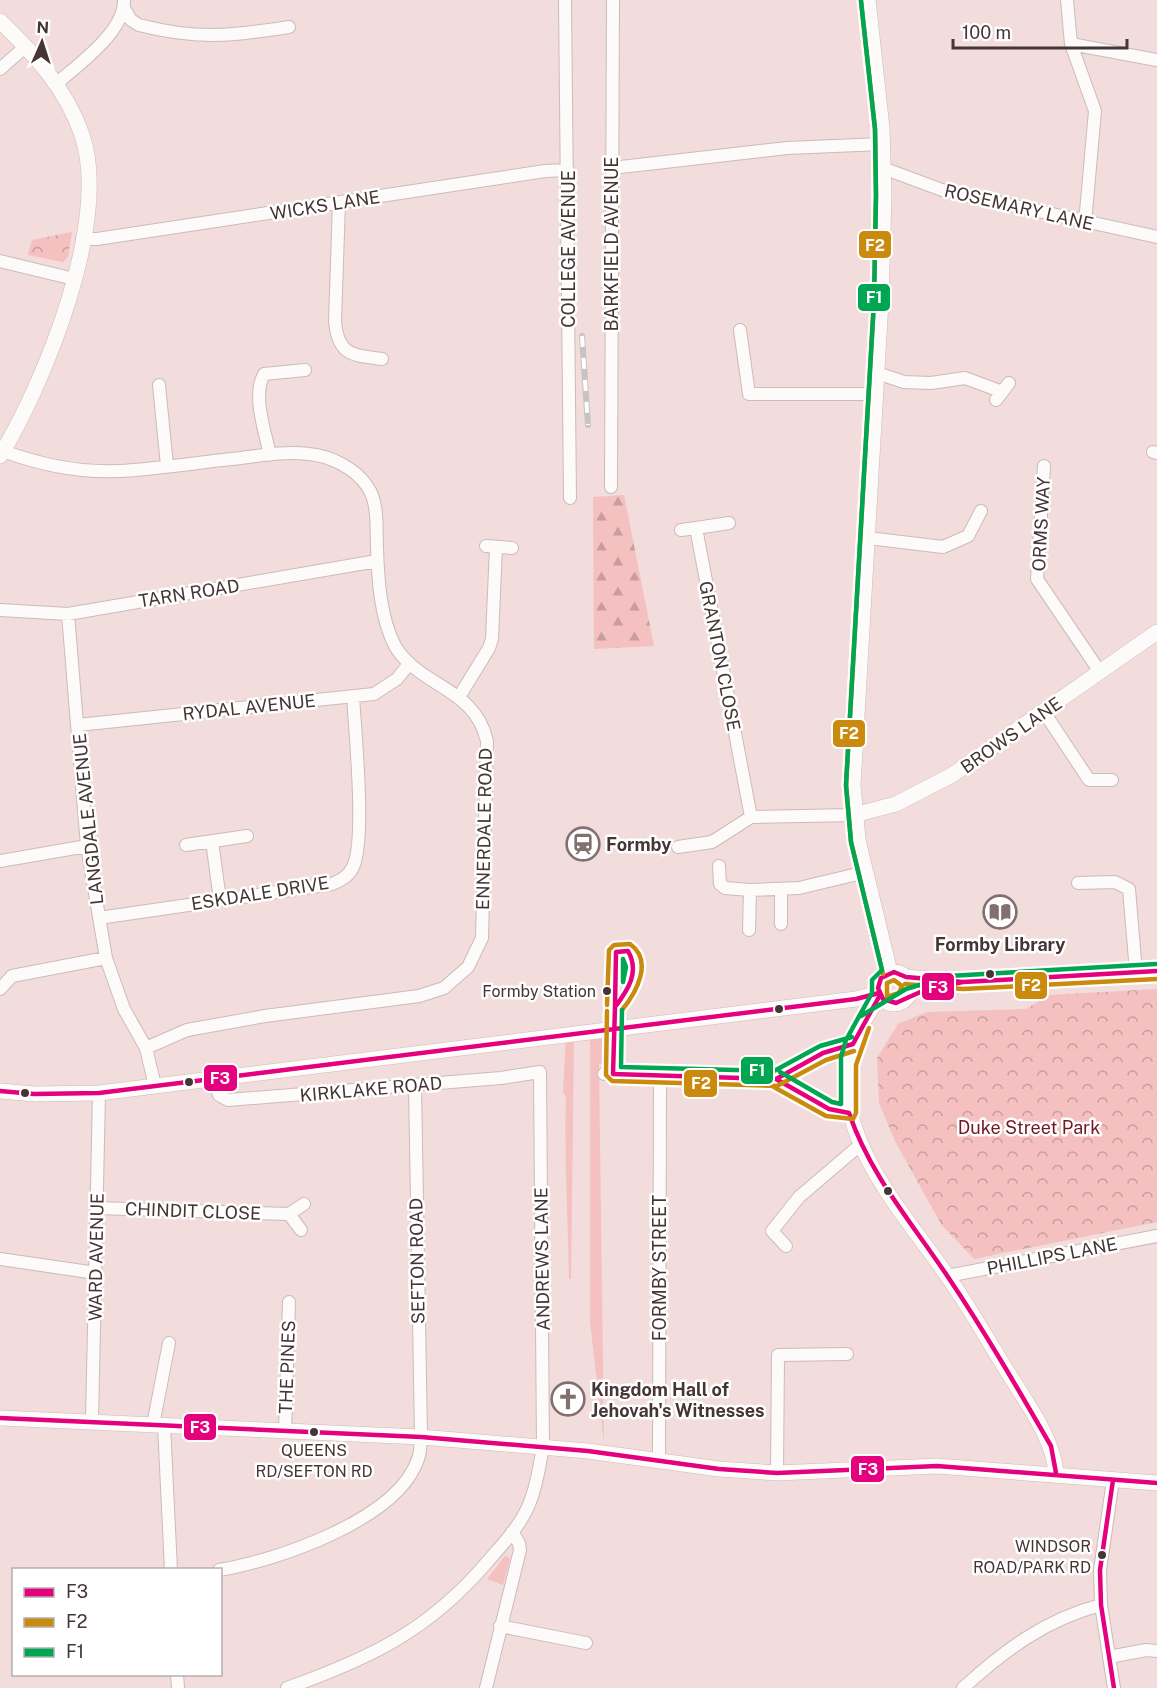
<svg xmlns="http://www.w3.org/2000/svg" width="1157" height="1688" font-family="'Public Sans',sans-serif">
	<defs>
		<pattern id="forest-firs" width="22" height="20" patternUnits="userSpaceOnUse" patternTransform="scale(1.5)"><rect width="22" height="20" fill="#f5c0c0"/><path d="M5 1l3.5 6h-7zM16 11l3.5 6h-7z" fill="#c89d9d"/></pattern>
		<pattern id="park-crowns" width="20" height="18" patternUnits="userSpaceOnUse" patternTransform="scale(1.5)"><rect width="20" height="18" fill="#f5c0c0"/><path d="M2 6a3 3 0 1 1 6 0M12 15a3 3 0 1 1 6 0" fill="none" stroke="#c89d9d"/></pattern>
	</defs>
	<rect width="100%" height="100%" fill="#f2dcdc"/>
	<path fill="#f5c0c0" d="M 608,1030 L 608,1063 L 599,1064 L 604,1443 L 590,1322 L 590,1032 Z
		M 574,1035 L 571,1279 L 569,1279 C 568,1218 564,1158 566,1097 L 563,1092 L 566,1036 Z
		M 505,1556 L 510,1558 L 503,1585 L 487,1579 Z"/>
	<path fill="url(#forest-firs)" d="M 624,495 L 654,646 L 594,649 L 593,497 Z"/>
	<path fill="url(#park-crowns)" d="M 72,232 L 68,257 L 63,262 L 28,255 L 32,240 Z
		M 1157,989 L 1157,1222 L 974,1259 L 941,1224 L 895,1141 L 879,1103 L 877,1058 L 898,1024 L 927,1012 L 1026,1009 L 1049,995 Z"/>
	<g fill="none" stroke-linecap="round" stroke-linejoin="round">
		<g stroke="#cbb" stroke-width="14">
			<path id="minor" d="M 565,0 L 570,498
				M 1067,0 L 1071,44 L 1095,111 L 1085,223
				M 124,8 L 131,20 L 139,25 C 197,40 231,36 289,27
				M 1071,44 L 1157,60
				M 0,69 L 26,46
				M 57,83 C 78,65 124,32 124,1
				M 612,168 L 787,148 L 882,144
				M 883,168 L 942,190 L 1157,237
				M 339,203 L 335,321 C 338,355 351,355 382,359
				M 82,239 L 97,239 L 545,171 L 568,170
				M 0,261 L 74,279
				M 740,330 L 749,394 L 876,394
				M 877,373 L 904,382 L 931,383 L 965,378 L 1000,391
				M 159,385 L 167,466
				M 996,400 L 1009,383
				M 3,451 C 41,465 78,473 119,471 C 159,469 200,462 241,458 C 263,455 286,451 309,454 C 330,456 355,468 367,486 C 379,502 376,529 377,548 C 378,579 380,617 395,646 C 419,687 475,687 487,741 L 482,938 L 468,967 L 444,988 L 419,996 L 265,1016 L 187,1030 L 146,1048
				M 1153,452 L 1157,453
				M 270,455 C 265,431 252,396 264,374 L 305,370
				M 1044,466 L 1037,579 L 1100,672
				M 611,487 L 613,0
				M 729,523 L 696,528 L 751,817
				M 681,530 L 696,528
				M 868,538 L 943,547 L 968,536 L 981,511
				M 486,546 L 512,548
				M 0,610 L 68,614 L 377,561
				M 68,614 L 87,846 L 106,958 L 124,1009 L 146,1048 L 155,1086
				M 459,697 L 489,648 L 492,639 L 496,547
				M 1044,712 L 1089,780 L 1112,780
				M 78,725 L 374,694 L 397,679 L 409,664
				M 212,841 L 220,900
				M 186,845 L 247,836
				M 678,847 L 712,842 L 751,817 L 854,815
				M 0,861 L 87,846
				M 719,866 L 720,884 L 725,888 L 750,890
				M 1078,883 L 1115,882 L 1129,889 L 1136,972
				M 781,890 L 781,924
				M 99,918 L 332,884 C 341,880 348,877 353,867 C 366,840 355,731 353,696
				M 749,930 L 750,890 L 799,888 L 866,872
				M 0,989 L 12,976 L 106,958
				M 604,1074 L 776,1079 C 803,1067 823,1047 853,1044
				M 214,1079 L 219,1095 L 228,1100 L 501,1078 L 540,1072 L 543,1447 C 539,1468 536,1490 527,1509 C 518,1528 502,1545 489,1560 C 430,1630 371,1658 287,1688
				M 776,1079 L 829,1109 L 849,1113
				M 97,1208 L 289,1214
				M 301,1230 L 289,1214 L 304,1204
				M 786,1246 L 772,1231 L 799,1197 L 860,1145
				M 0,1259 L 96,1273
				M 947,1276 L 1157,1236
				M 92,1421 L 99,1093
				M 153,1425 L 169,1343
				M 164,1425 L 171,1570
				M 285,1431 L 289,1302
				M 659,1460 L 660,1075
				M 777,1473 L 778,1355 L 847,1354
				M 1113,1480 L 1100,1570 L 1101,1605 L 1114,1688
				M 219,1570 C 275,1561 398,1520 418,1459 C 421,1452 420,1444 421,1437 L 415,1085
				M 500,1626 L 586,1643
				M 1109,1657 L 1146,1650 L 1157,1651
				M 177,1674 L 178,1688
				M 486,1688 L 520,1550 L 519,1543 L 512,1532
				M 963,1688 C 1005,1650 1046,1619 1101,1605"/>
		</g>
		<g stroke="#cbb" stroke-width="16">
			<path id="tertiary" d="M 868,0 L 882,128 L 884,195 L 881,301 L 853,785 L 858,840 L 890,972
				M 0,21 C 34,54 66,88 82,135 C 111,220 45,382 0,456
				M 854,815 L 896,804 L 952,775 L 1157,632
				M878 988a16 16 0 1 1 32 0a16 16 0 1 1-32 0Z
				M 906,977 L 963,982 L 1157,971
				M 880,995 C 868,1014 852,1038 848,1060 C 835,1141 904,1213 946,1274 C 970,1308 990,1344 1012,1379 C 1030,1408 1053,1439 1056,1473
				M 0,1091 L 34,1094 L 99,1093 L 856,999 L 879,993
				M 0,1418 L 421,1437 L 588,1451 L 719,1469 L 777,1473 L 937,1466 L 1157,1483"/>
		</g>
		<use href="#minor" stroke="#fdfafa" stroke-width="12"/>
		<use href="#tertiary" stroke="#fdfafa" stroke-width="15"/>
		<g stroke="#c8c3c3" stroke-width="6">
			<path id="rail" d="M 582,336 L 588,425"/>
		</g>
		<use href="#rail" stroke="#fff" stroke-width="4" stroke-dasharray="11" stroke-linecap="butt"/>
		<g stroke="#fff" stroke-width="9">
			<path id="bus-1" d="M 628,951 C 640,972 628,990 615,1007 L 616,952 Z
				M 894,972 L 906,977 L 963,982 L 927,989 L 896,1003 L 883,999 L 878,988 L 881,978 Z
				M 963,982 L 1157,971
				M 615,1007 L 613,1074 L 776,1079 L 823,1053 L 853,1044 L 880,995
				M 776,1079 L 829,1109 L 849,1113 C 870,1175 912,1223 948,1277 C 985,1332 1018,1389 1051,1446 L 1056,1473
				M 0,1091 L 34,1094 L 99,1093 L 856,999 L 879,993
				M 0,1418 L 421,1437 L 588,1451 L 719,1469 L 777,1473 L 937,1466 L 1157,1483
				M 1113,1480 L 1100,1570 L 1101,1605 L 1114,1688"/>
		</g>
		<g stroke="#fff" stroke-width="9">
			<path id="bus-2" d="M 861,1 L 875,129 L 876,195 L 874,301 L 846,785 L 851,842 L 883,974
				M 894,980 L 902,986 L 899,993 L 887,997 L 887,983 Z
				M 905,984 L 963,989 L 1157,979
				M 607,1005 L 609,950 L 614,945 L 630,944 C 654,961 636,993 622,1010
				M 607,1011 L 606,1075 L 612,1081 L 777,1086 L 826,1060 L 854,1051
				M 772,1086 L 826,1116 L 853,1119 L 856,1113 L 856,1065 L 869,1028"/>
		</g>
		<g stroke="#fff" stroke-width="9">
			<path id="bus-3" d="M 623,959 L 626,967 L 623,982 Z
				M 622,1010 L 621,1067 L 774,1071 L 820,1046 L 852,1037
				M 861,1016 L 906,989 L 949,976 L 1156,964
				M 780,1072 L 832,1102 L 841,1104 L 841,1057 L 846,1040 L 872,993 L 872,980 L 882,970 L 851,842 L 846,785 L 874,301 L 876,195 L 875,129 L 861,1"/>
		</g>
		<use href="#bus-1" stroke="#e5007d" stroke-width="4.5"/>
		<use href="#bus-2" stroke="#ca8a0d" stroke-width="4.5"/>
		<use href="#bus-3" stroke="#00a651" stroke-width="4.5"/>
	</g>
	<defs>
		<g id="station-ring" transform="scale(1.725)"><circle r="9.5" fill="#fff" stroke="#826f6f" stroke-width="1.5"/><path d="M-3-6H3Q5-6 5-4V2Q5 4 3 4L4.5 6H3L1.5 4h-3L-3 6H-4.5L-3 4Q-5 4-5 2V-4Q-5-6-3-6ZM-3.5-4v3h7v-3ZM-3.5 1v1.5H-2V1ZM2 1v1.5H3.5V1Z" fill="#826f6f"/></g>
		<g id="library-ring" transform="scale(1.725)"><circle r="9.5" fill="#fff" stroke="#826f6f" stroke-width="1.5"/><path d="M-6-4Q-3-5.5-.7-3.5V5Q-3 3-6 4ZM6-4Q3-5.5 .7-3.5V5Q3 3 6 4Z" fill="#826f6f"/></g>
		<g id="church-ring" transform="scale(1.725)"><circle r="9.5" fill="#fff" stroke="#826f6f" stroke-width="1.5"/><path d="M-1.2-6h2.4v3.5h3.3v2.4h-3.3V6h-2.4V-.1h-3.3v-2.4h3.3Z" fill="#826f6f"/></g>
	</defs>
	<g fill-rule="evenodd">
		<use href="#station-ring" x="583" y="844"/>
		<use href="#library-ring" x="1000" y="912"/>
		<use href="#church-ring" x="568" y="1399"/>
	</g>
	<g fill="#453535" stroke="#fff" stroke-width="2">
		<circle cx="990" cy="974" r="5"/>
		<circle cx="607" cy="991" r="5"/>
		<circle cx="779" cy="1009" r="5"/>
		<circle cx="189" cy="1082" r="5"/>
		<circle cx="25" cy="1093" r="5"/>
		<circle cx="888" cy="1191" r="5"/>
		<circle cx="314" cy="1432" r="5"/>
		<circle cx="1102" cy="1555" r="5"/>
	</g>
	<g text-anchor="middle" dominant-baseline="central" stroke-width="5" stroke-linejoin="round" paint-order="stroke">
		<g font-size="16" fill="#453535" stroke="#fff" text-anchor="end">
			<text x="596" y="991">Formby Station</text>
			<text x="314" y="1450" text-anchor="middle">QUEENS<tspan x="314" dy="21">RD/SEFTON RD</tspan></text>
			<text x="1091" y="1546">WINDSOR<tspan x="1091" dy="21">ROAD/PARK RD</tspan></text>
		</g>
		<g font-size="18" fill="#453535" stroke="#fff">
			<text transform="translate(325 205) rotate(-9)">WICKS LANE</text>
			<text transform="translate(1019 207) rotate(13)">ROSEMARY LANE</text>
			<text transform="translate(611 244) rotate(-90)">BARKFIELD AVENUE</text>
			<text transform="translate(568 249) rotate(-90)">COLLEGE AVENUE</text>
			<text transform="translate(1041 524) rotate(-87)">ORMS WAY</text>
			<text transform="translate(189 593) rotate(-9)">TARN ROAD</text>
			<text transform="translate(720 656) rotate(79)">GRANTON CLOSE</text>
			<text transform="translate(249 707) rotate(-6)">RYDAL AVENUE</text>
			<text transform="translate(1011 735) rotate(-35)">BROWS LANE</text>
			<text transform="translate(88 819) rotate(-96)">LANGDALE AVENUE</text>
			<text transform="translate(484 829) rotate(-89)">ENNERDALE ROAD</text>
			<text transform="translate(260 893) rotate(-9)">ESKDALE DRIVE</text>
			<text transform="translate(371 1089) rotate(-5)">KIRKLAKE ROAD</text>
			<text transform="translate(193 1211) rotate(2)">CHINDIT CLOSE</text>
			<text transform="translate(1052 1256) rotate(-11)">PHILLIPS LANE</text>
			<text transform="translate(96 1257) rotate(-89)">WARD AVENUE</text>
			<text transform="translate(542 1259) rotate(-91)">ANDREWS LANE</text>
			<text transform="translate(417 1261) rotate(-91)">SEFTON ROAD</text>
			<text transform="translate(659 1268) rotate(-90)">FORMBY STREET</text>
			<text transform="translate(287 1367) rotate(-88)">THE PINES</text>
		</g>
		<g font-size="18" font-weight="bold" fill="#453535" stroke="#fff" text-anchor="start">
			<text x="606" y="844">Formby</text>
			<text x="1000" y="944" text-anchor="middle">Formby Library</text>
			<text x="591" y="1389">Kingdom Hall of<tspan x="591" dy="21">Jehovah's Witnesses</tspan></text>
		</g>
		<g font-size="18" fill="#711823" stroke="#fff">
			<text x="1029" y="1127">Duke Street Park</text>
		</g>
	</g>
	<g stroke="#fff" stroke-width="2">
		<rect x="858" y="230" width="34" height="29" rx="6" fill="#ca8a0d"/>
		<rect x="857" y="283" width="34" height="29" rx="6" fill="#00a651"/>
		<rect x="832" y="719" width="34" height="29" rx="6" fill="#ca8a0d"/>
		<rect x="1014" y="971" width="34" height="29" rx="6" fill="#ca8a0d"/>
		<rect x="921" y="972" width="34" height="29" rx="6" fill="#e5007d"/>
		<rect x="740" y="1056" width="34" height="29" rx="6" fill="#00a651"/>
		<rect x="203" y="1064" width="35" height="28" rx="6" fill="#e5007d"/>
		<rect x="683" y="1069" width="35" height="29" rx="6" fill="#ca8a0d"/>
		<rect x="183" y="1413" width="34" height="28" rx="6" fill="#e5007d"/>
		<rect x="850" y="1455" width="35" height="28" rx="6" fill="#e5007d"/>
	</g>
	<g font-size="16" text-anchor="middle" font-weight="bold" fill="#fff">
		<text x="875" y="251">F2</text>
		<text x="874" y="303">F1</text>
		<text x="849" y="739">F2</text>
		<text x="1031" y="991">F2</text>
		<text x="938" y="993">F3</text>
		<text x="757" y="1076">F1</text>
		<text x="220" y="1084">F3</text>
		<text x="701" y="1089">F2</text>
		<text x="200" y="1433">F3</text>
		<text x="868" y="1475">F3</text>
	</g>
	<rect x="12" y="1568" width="210" height="108" fill="#ffffff" stroke="#b5aeae" stroke-width="1.5"/>
	<rect x="24" y="1588" width="30" height="9" fill="#e5007d" stroke="#b5aeae" stroke-width="1.5"/>
	<text x="66" y="1598" font-size="18" fill="#453535">F3</text>
	<rect x="24" y="1618" width="30" height="9" fill="#ca8a0d" stroke="#b5aeae" stroke-width="1.5"/>
	<text x="66" y="1628" font-size="18" fill="#453535">F2</text>
	<rect x="24" y="1648" width="30" height="9" fill="#00a651" stroke="#b5aeae" stroke-width="1.5"/>
	<text x="66" y="1658" font-size="18" fill="#453535">F1</text>
	<g transform="translate(42 42) rotate(3)" stroke="#ffffff" stroke-width="4.5" paint-order="stroke">
	<path d="M0-4.5L10 22L0 15L-10 22Z" fill="#453535"/>
	<text y="-9" font-size="16" font-weight="bold" text-anchor="middle" fill="#453535">N</text>
	</g>
	<path d="M953 39v9h174v-9" fill="none" stroke="#453535" stroke-width="3"/>
	<text x="962" y="39" font-size="18" fill="#453535" stroke="#ffffff" stroke-width="4.5" paint-order="stroke">100 m</text>
</svg>
